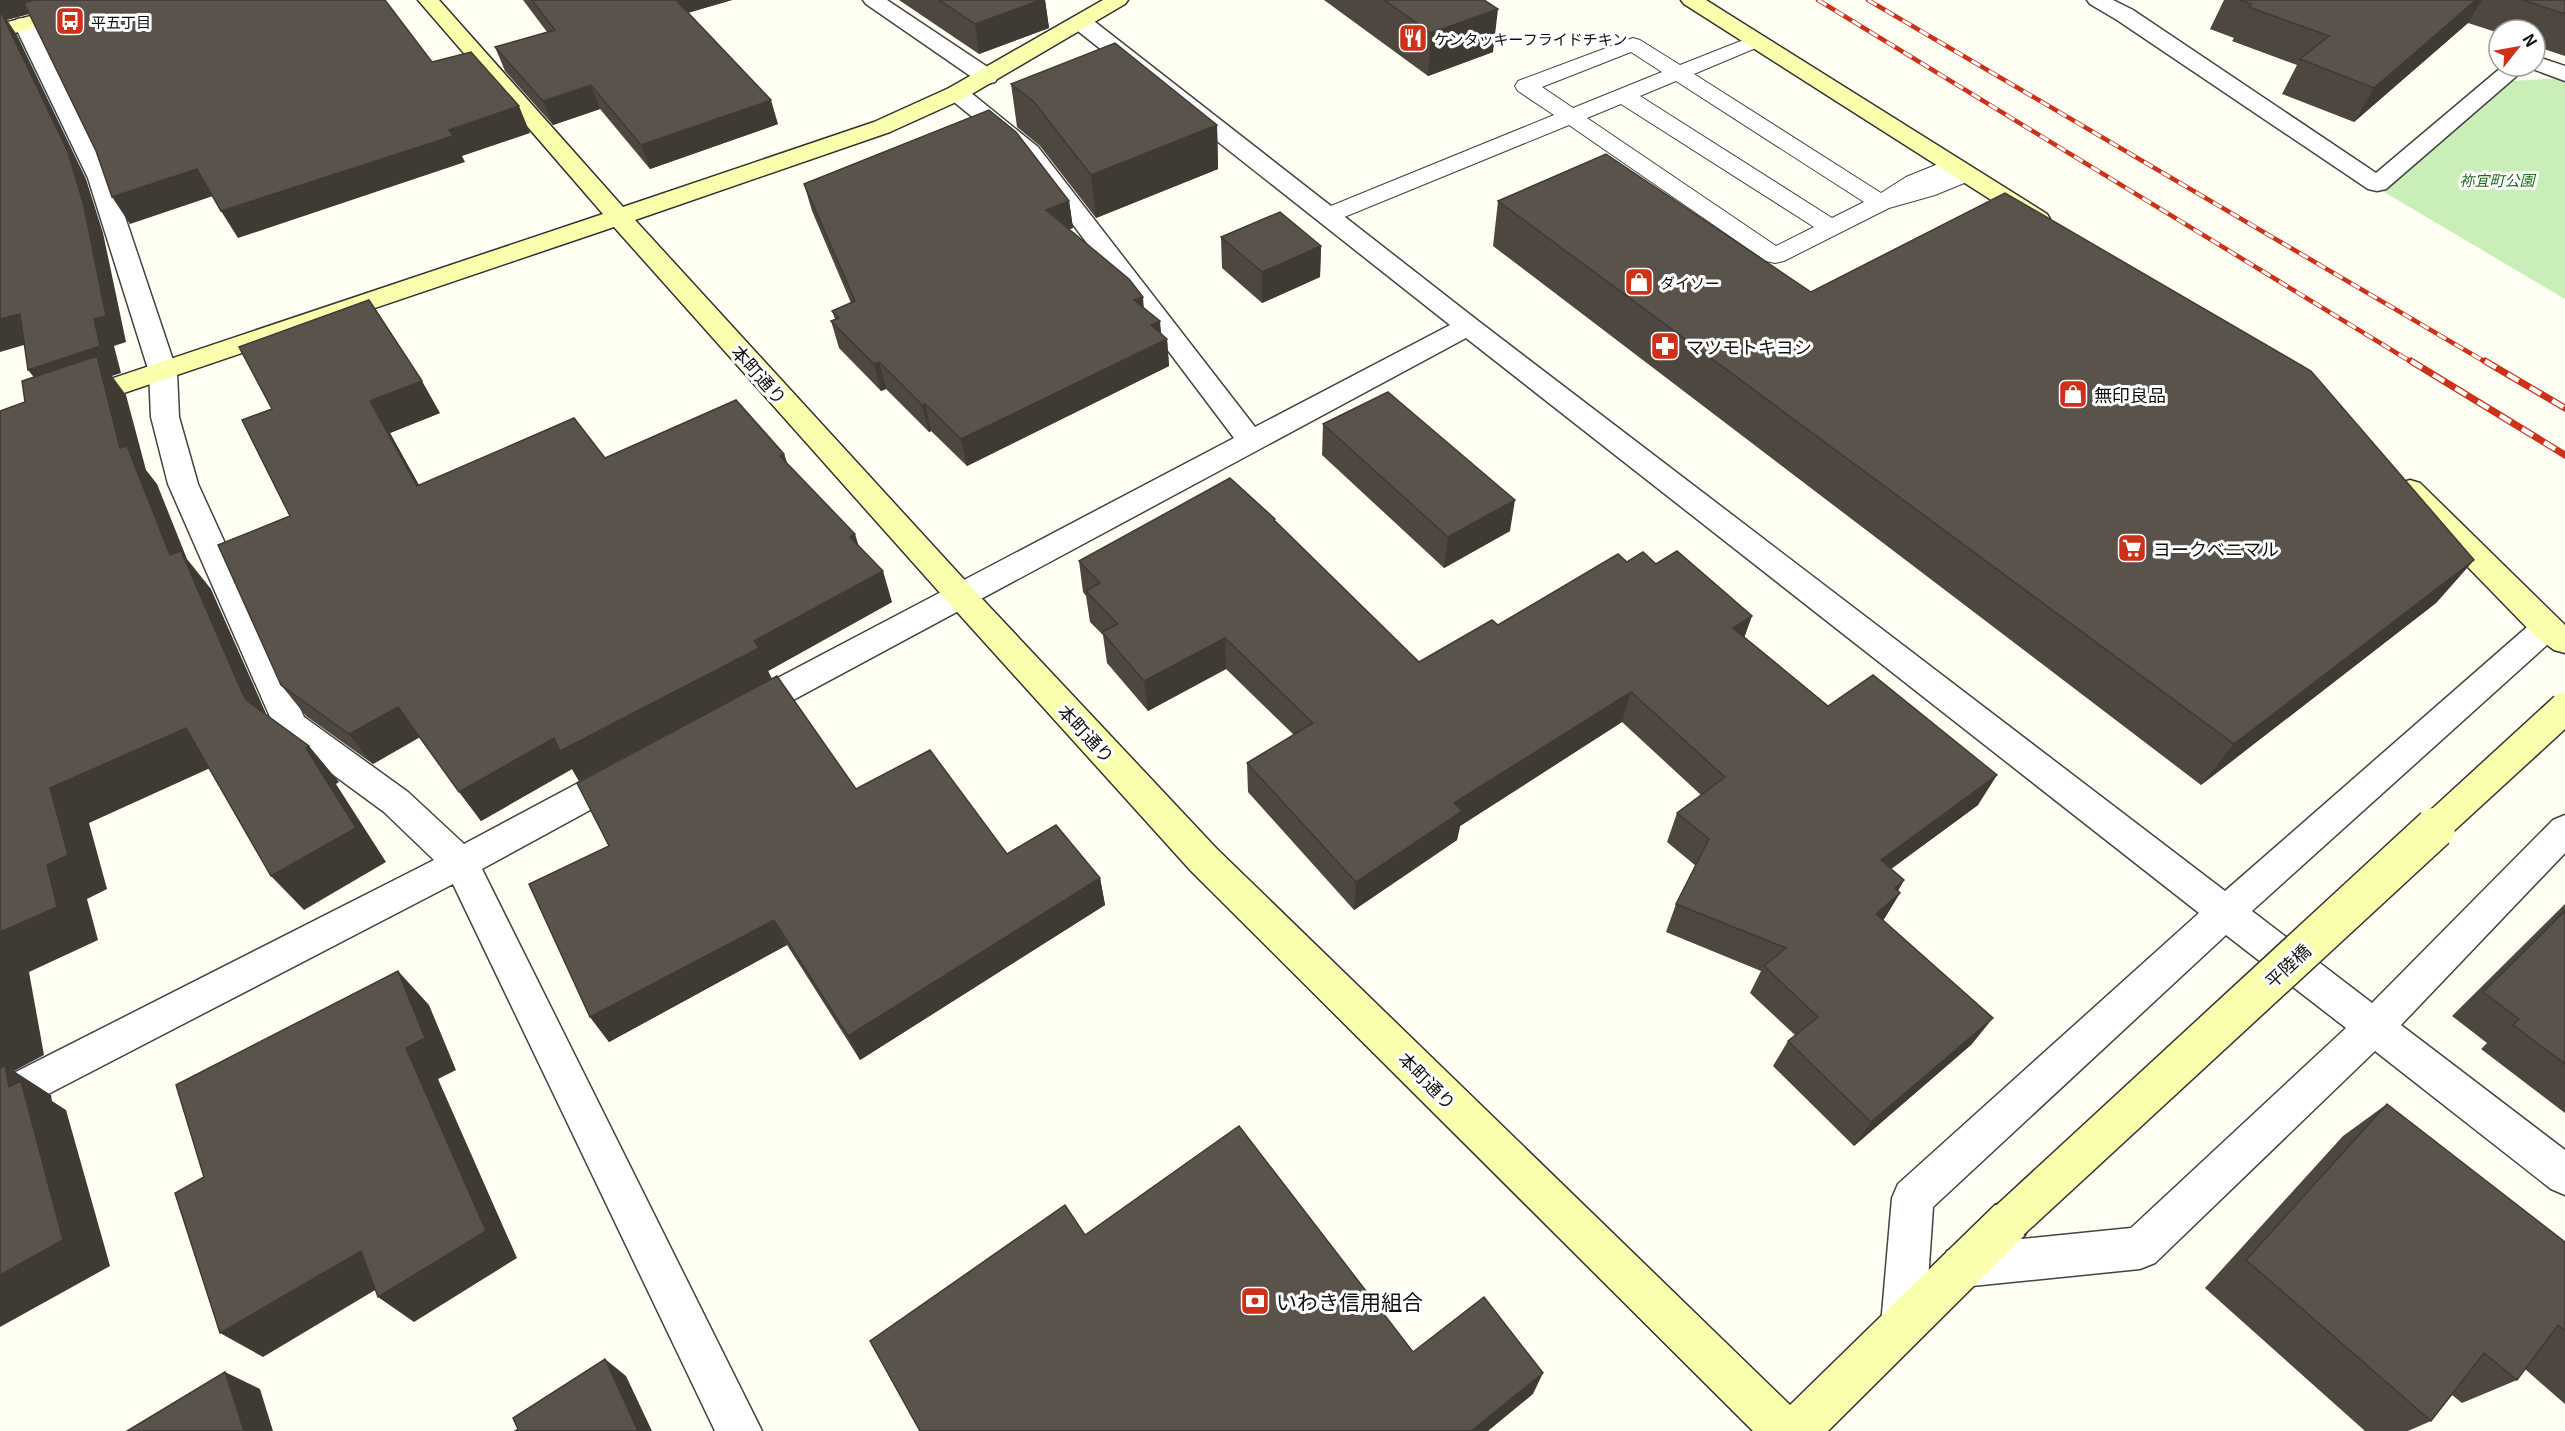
<svg xmlns="http://www.w3.org/2000/svg" width="2565" height="1431" font-family="Georgia,'Noto Sans JP',serif">
	<rect width="100%" height="100%" fill="#fffff3"/>
	<path fill="#caeeb8" d="M 2565,78 L 2565,299 L 2379,189 L 2509,81 Z"/>
	<g fill="none" stroke-linecap="round" stroke-linejoin="round">
		<g stroke="#434343" stroke-width="2">
			<path id="lane" d="M 1756,35 L 1763,37 L 1766,41 L 1763,45 L 1694,74 L 1881,193 L 1906,177 L 1953,158 L 1961,160 L 1964,165 L 1962,168 L 1974,169 L 1977,174 L 1974,179 L 1935,195 L 1889,208 L 1784,261 L 1775,263 L 1766,261 L 1569,125 L 1337,220 L 1329,222 L 1321,220 L 1317,215 L 1321,210 L 1554,115 L 1518,91 L 1515,86 L 1518,81 L 1633,38 L 1640,40 L 1680,65 ZM 1631,52 L 1662,72 L 1573,108 L 1542,87 ZM 1676,81 L 1864,202 L 1832,218 L 1640,96 ZM 1621,104 L 1814,227 L 1776,246 L 1587,118 Z"/>
		</g>
		<g stroke="#434343" stroke-width="3">
			<path id="street" d="M 863,0 L 887,0 L 995,72 L 998,77 L 995,82 L 987,84 L 979,82 L 866,4 Z
				M 2087,0 L 2113,0 L 2133,10 L 2376,173 L 2503,66 L 2535,66 L 2535,56 L 2565,66 L 2565,81 L 2527,67 L 2386,189 L 2377,191 L 2368,189 L 2117,20 L 2090,4 Z
				M 1082,17 L 1090,18 L 1477,320 L 2225,891 L 2535,620 L 2546,616 L 2557,620 L 2562,628 L 2557,636 L 2252,911 L 2372,1003 L 2553,820 L 2565,815 L 2565,853 L 2401,1025 L 2565,1150 L 2565,1195 L 2551,1189 L 2375,1051 L 2155,1263 L 2140,1269 L 1962,1287 L 1947,1281 L 1941,1266 L 1947,1251 L 1962,1245 L 2131,1228 L 2346,1028 L 2226,935 L 1933,1207 L 1925,1325 L 1918,1340 L 1903,1347 L 1888,1340 L 1881,1325 L 1892,1198 L 1898,1184 L 2199,913 L 1466,338 L 758,719 L 746,723 L 734,719 L 730,710 L 734,701 L 1234,438 L 1022,157 L 949,98 L 946,93 L 949,88 L 957,86 L 965,88 L 1038,147 L 1255,427 L 1450,325 L 1074,28 L 1071,23 L 1074,18 Z
				M 25,18 L 33,19 L 36,24 L 112,178 L 177,372 L 179,417 L 198,484 L 304,717 L 408,792 L 464,844 L 612,765 L 624,761 L 636,765 L 641,775 L 636,785 L 482,869 L 762,1431 L 715,1431 L 453,884 L 0,1119 L 0,1080 L 434,860 L 384,812 L 279,735 L 274,726 L 168,484 L 151,417 L 149,372 L 88,178 L 14,24 L 17,19 Z"/>
		</g>
		<g stroke="#323232" stroke-width="3">
			<path id="secondary" d="M 91,0 L 125,0 L 122,4 L 0,37 L 0,24 Z
				M 418,0 L 439,0 L 623,207 L 874,122 L 949,88 L 1103,0 L 1128,0 L 1125,4 L 965,98 L 890,132 L 635,220 L 971,587 L 1217,849 L 1790,1405 L 1995,1205 L 2010,1199 L 2025,1205 L 2031,1220 L 2025,1235 L 1828,1431 L 1753,1431 L 1191,871 L 949,603 L 614,227 L 0,435 L 0,416 L 603,214 Z
				M 1681,0 L 1706,0 L 2047,214 L 2050,219 L 2047,224 L 2038,226 L 2029,224 L 1684,4 Z
				M 2410,480 L 2420,483 L 2565,625 L 2565,653 L 2554,650 L 2535,636 L 2400,497 L 2395,490 L 2400,483 Z"/>
		</g>
		<use href="#lane" fill="#fff" fill-rule="evenodd"/>
		<use href="#street" fill="#fff" fill-rule="evenodd"/>
		<use href="#secondary" fill="#faffae" fill-rule="evenodd"/>
		<g stroke="#cd311a" stroke-width="4.5">
			<path id="rail-far1" d="M 1818,0 L 2413,363
				M 1868,0 L 2487,363"/>
		</g>
		<g stroke="#cd311a" stroke-width="7">
			<path id="rail" d="M 2411,361 L 2565,455
				M 2485,361 L 2565,408"/>
		</g>
		<use href="#rail-far1" stroke="#fff" stroke-width="3" stroke-dasharray="10" stroke-linecap="butt"/>
		<use href="#rail" stroke="#fff" stroke-width="4.5" stroke-dasharray="13" stroke-linecap="butt"/>
		<g stroke="#323232" stroke-width="34" stroke-linecap="butt">
			<path id="secondary-bridge-far1" d="M 2433,829 L 2565,708"/>
		</g>
		<g stroke="#323232" stroke-width="43" stroke-linecap="butt">
			<path id="secondary-bridge" d="M 2010,1220 L 2435,828"/>
		</g>
		<use href="#secondary-bridge-far1" stroke="#faffae" stroke-width="31"/>
		<use href="#secondary-bridge" stroke="#faffae" stroke-width="40"/>
	</g>
	<path fill="#4d4740" d="M 523,0 L 732,0 L 688,13 L 778,124 L 650,169 L 600,109 L 553,125 L 505,71 L 495,47 L 547,32 Z
		M 899,0 L 1045,0 L 1049,28 L 979,54 Z
		M 1324,0 L 1484,0 L 1493,52 L 1428,76 Z
		M 2224,0 L 2565,0 L 2565,56 L 2535,46 L 2535,30 L 2499,30 L 2499,33 L 2468,23 L 2354,122 L 2282,94 L 2297,65 L 2232,41 L 2234,38 L 2210,29 Z
		M 1011,84 L 1217,125 L 1218,169 L 1096,218 L 1040,146 L 1017,127 Z
		M 804,184 L 1069,201 L 1073,228 L 1069,229 L 1143,307 L 1161,334 L 1167,339 L 1169,366 L 967,466 L 931,431 L 929,432 L 886,389 L 881,391 L 839,348 L 831,321 L 835,319 L 832,311 L 851,303 L 812,211 Z
		M 1498,201 L 1811,292 L 2474,560 L 2436,603 L 2201,785 L 1493,246 Z
		M 1221,237 L 1321,246 L 1320,277 L 1262,303 L 1222,268 Z
		M 440,413 L 390,433 L 419,485 L 605,458 L 784,454 L 787,464 L 858,545 L 892,602 L 768,671 L 772,679 L 856,789 L 1007,854 L 1100,878 L 1105,905 L 860,1060 L 787,945 L 609,1042 L 590,1017 L 609,846 L 726,704 L 579,781 L 572,769 L 481,821 L 420,737 L 373,764 L 306,716 L 281,685 L 290,516 L 242,420 Z
		M 1323,424 L 1510,531 L 1444,568 L 1322,455 Z
		M 1275,519 L 1275,521 L 1419,662 L 1498,625 L 1627,562 L 1744,637 L 1828,706 L 1978,805 L 1891,869 L 1904,880 L 1898,891 L 1900,893 L 1883,920 L 1972,1044 L 1854,1146 L 1773,1066 L 1788,1041 L 1795,1035 L 1750,993 L 1761,971 L 1666,932 L 1676,904 L 1696,866 L 1667,842 L 1677,813 L 1701,795 L 1622,722 L 1460,826 L 1457,840 L 1354,910 L 1248,792 L 1247,763 L 1294,735 L 1226,669 L 1148,711 L 1107,663 L 1103,635 L 1090,622 L 1086,596 L 1083,592 L 1079,561 Z
		M 2565,904 L 2565,1113 L 2481,1049 L 2487,1043 L 2452,1016 Z
		M 2387,1104 L 2565,1242 L 2565,1404 L 2525,1369 L 2517,1380 L 2462,1403 L 2452,1395 L 2431,1421 L 2408,1431 L 2365,1431 L 2205,1288 L 2343,1136 Z"/>
	<path fill="#3f3a34" d="M 0,0 L 82,0 L 7,20 L 17,35 L 86,179 L 103,233 L 126,342 L 114,346 L 121,373 L 112,376 L 126,395 L 146,470 L 157,484 L 187,559 L 211,589 L 272,727 L 246,700 L 170,555 L 50,397 L 28,370 L 94,319 L 0,22 Z
		M 671,0 L 732,0 L 676,16 Z
		M 1041,0 L 1045,0 L 1049,28 L 979,54 L 975,24 Z
		M 2476,0 L 2482,0 L 2468,23 L 2354,122 L 2374,88 Z
		M 1498,9 L 1493,52 L 1428,76 L 1431,33 Z
		M 591,85 L 600,109 L 553,125 L 543,101 Z
		M 771,100 L 778,124 L 650,169 L 641,145 Z
		M 519,106 L 530,133 L 462,156 L 465,162 L 238,238 L 221,211 L 449,130 Z
		M 1217,125 L 1218,169 L 1096,218 L 1091,175 Z
		M 197,169 L 213,196 L 130,224 L 112,197 Z
		M 1069,201 L 1073,228 L 1050,237 L 1046,210 Z
		M 1321,246 L 1320,277 L 1262,303 L 1262,272 Z
		M 1143,297 L 1145,324 L 1134,300 Z
		M 20,314 L 41,340 L 0,352 L 0,319 Z
		M 1160,321 L 1162,342 L 1167,339 L 1169,366 L 967,466 L 961,439 L 1151,325 Z
		M 879,362 L 886,389 L 881,391 L 874,364 Z
		M 422,381 L 440,413 L 390,433 L 437,518 L 417,486 L 370,401 Z
		M 925,404 L 931,431 L 929,432 L 922,405 Z
		M 784,454 L 795,486 L 780,456 Z
		M 1515,500 L 1510,531 L 1444,568 L 1448,537 Z
		M 855,534 L 865,566 L 850,537 Z
		M 2474,560 L 2436,603 L 2201,785 L 2234,744 Z
		M 883,571 L 892,602 L 768,671 L 772,679 L 579,781 L 572,769 L 481,821 L 459,792 L 554,738 L 754,641 Z
		M 1752,616 L 1741,647 L 1733,628 Z
		M 1225,638 L 1226,669 L 1148,711 L 1144,681 Z
		M 1631,692 L 1622,722 L 1460,826 L 1457,840 L 1354,910 L 1356,882 L 1454,803 Z
		M 398,707 L 420,737 L 373,764 L 349,734 Z
		M 186,728 L 219,764 L 89,823 L 107,889 L 87,899 L 98,940 L 29,972 L 44,1055 L 14,1071 L 51,1095 L 52,1101 L 66,1110 L 110,1266 L 0,1327 L 0,1275 L 9,1087 L 0,1077 L 0,932 L 47,865 L 50,788 Z
		M 309,746 L 339,782 L 336,784 L 386,862 L 304,910 L 271,876 L 306,748 Z
		M 1997,775 L 1978,805 L 1865,888 L 1881,860 Z
		M 1100,878 L 1105,905 L 860,1060 L 848,1036 Z
		M 1904,880 L 1893,899 L 1900,893 L 1883,921 L 1876,914 L 1895,888 Z
		M 774,920 L 787,945 L 609,1042 L 590,1017 Z
		M 398,971 L 429,1005 L 456,1070 L 438,1079 L 517,1258 L 414,1322 L 378,1297 L 406,1048 Z
		M 1993,1018 L 1972,1044 L 1854,1146 L 1871,1122 Z
		M 361,1251 L 397,1277 L 263,1357 L 220,1333 Z
		M 605,1359 L 626,1376 L 652,1431 L 638,1431 Z
		M 225,1372 L 260,1389 L 273,1431 L 244,1431 Z
		M 1543,1373 L 1533,1394 L 1488,1431 L 1471,1431 Z"/>
	<path fill="#5a534b" stroke="#3f3a34" stroke-width="1.5" d="M 34,0 L 385,0 L 432,62 L 471,52 L 519,106 L 449,130 L 453,136 L 221,211 L 197,169 L 112,197 L 96,151 L 24,3 Z
		M 532,0 L 676,0 L 771,100 L 641,145 L 591,85 L 543,101 L 495,47 L 555,30 Z
		M 939,0 L 1041,0 L 975,24 Z
		M 1384,0 L 1484,0 L 1498,9 L 1431,33 Z
		M 2239,0 L 2476,0 L 2374,88 L 2300,59 L 2329,36 L 2249,7 L 2252,4 Z
		M 2523,0 L 2565,0 L 2565,14 Z
		M 0,10 L 68,152 L 84,206 L 106,316 L 94,319 L 100,346 L 28,370 L 20,314 L 0,319 Z
		M 1115,43 L 1217,125 L 1091,175 L 1034,102 L 1011,84 Z
		M 989,110 L 1016,132 L 1069,201 L 1046,210 L 1129,279 L 1143,297 L 1134,300 L 1160,321 L 1151,325 L 1167,339 L 961,439 L 925,404 L 922,405 L 879,362 L 874,364 L 831,321 L 839,318 L 832,311 L 855,301 L 804,184 Z
		M 1606,154 L 1811,292 L 2005,193 L 2311,371 L 2474,560 L 2234,744 L 1498,201 Z
		M 1280,212 L 1321,246 L 1262,272 L 1221,237 Z
		M 369,300 L 422,381 L 370,401 L 417,486 L 574,418 L 605,458 L 736,400 L 784,454 L 780,456 L 855,534 L 850,537 L 883,571 L 754,641 L 759,648 L 560,751 L 554,738 L 459,792 L 398,707 L 349,734 L 281,685 L 218,545 L 290,516 L 242,420 L 272,409 L 239,347 Z
		M 97,356 L 120,448 L 127,446 L 170,555 L 181,551 L 241,690 L 246,700 L 309,746 L 306,748 L 356,828 L 271,876 L 186,728 L 50,788 L 68,855 L 47,865 L 57,907 L 0,932 L 0,411 L 25,402 L 22,381 Z
		M 1388,392 L 1515,500 L 1448,537 L 1323,424 Z
		M 1230,478 L 1275,519 L 1274,520 L 1419,662 L 1492,620 L 1498,625 L 1618,554 L 1627,562 L 1643,552 L 1656,564 L 1677,551 L 1752,616 L 1733,628 L 1828,706 L 1873,675 L 1997,775 L 1881,860 L 1904,880 L 1895,888 L 1900,893 L 1876,914 L 1993,1018 L 1871,1122 L 1788,1041 L 1818,1017 L 1764,966 L 1786,948 L 1676,904 L 1709,839 L 1677,813 L 1725,777 L 1631,692 L 1454,803 L 1462,811 L 1356,882 L 1247,763 L 1313,723 L 1225,638 L 1144,681 L 1102,632 L 1118,624 L 1086,591 L 1100,583 L 1079,561 Z
		M 777,676 L 856,789 L 930,750 L 1007,854 L 1056,825 L 1100,878 L 848,1036 L 774,920 L 590,1017 L 529,884 L 609,846 L 577,783 Z
		M 2565,911 L 2565,1064 L 2513,1025 L 2519,1019 L 2483,992 Z
		M 398,971 L 425,1038 L 406,1048 L 486,1231 L 378,1297 L 361,1251 L 220,1333 L 175,1193 L 204,1177 L 176,1085 Z
		M 5,1065 L 9,1087 L 21,1081 L 63,1240 L 0,1275 L 0,1068 Z
		M 2387,1104 L 2565,1242 L 2565,1331 L 2558,1325 L 2517,1380 L 2484,1353 L 2431,1421 L 2246,1260 Z
		M 1239,1126 L 1413,1352 L 1484,1297 L 1543,1373 L 1471,1431 L 920,1431 L 870,1341 L 1065,1205 L 1085,1235 Z
		M 605,1359 L 638,1431 L 515,1431 L 518,1429 L 513,1418 Z
		M 225,1372 L 244,1431 L 127,1431 Z"/>
	<defs>
		<g id="bus-square" transform="scale(1.5)"><rect x="-9" y="-9" width="18" height="18" rx="4" fill="#cd311a" stroke="#fff"/><path d="M-5-6H5V4H4V6H2V4H-2V6H-4V4H-5ZM-3.5-4V0h7V-4ZM-3.5 1.2v1.5H-2V1.2ZM2 1.2v1.5H3.5V1.2Z" fill="#fff"/></g>
		<g id="restaurant-square" transform="scale(1.5)"><rect x="-9" y="-9" width="18" height="18" rx="4" fill="#cd311a" stroke="#fff"/><path d="M-5-6h1v4h1v-4h1v4h1v-4h1v5L-1.5 .5V6h-2V.5L-5-1ZM5-6V6H3V1.5H1.5Q1.5-4 5-6Z" fill="#fff"/></g>
		<g id="shop-square" transform="scale(1.5)"><rect x="-9" y="-9" width="18" height="18" rx="4" fill="#cd311a" stroke="#fff"/><path d="M-5-2.5h2.3a2.7 3.5 0 0 1 5.4 0H5L5.5 6h-11ZM-1.5-2.5h3a1.5 2.3 0 0 0-3 0Z" fill="#fff"/></g>
		<g id="pharmacy-square" transform="scale(1.5)"><rect x="-9" y="-9" width="18" height="18" rx="4" fill="#cd311a" stroke="#fff"/><path d="M-2-6h4v4h4v4h-4v4h-4v-4h-4v-4h4Z" fill="#fff"/></g>
		<g id="supermarket-square" transform="scale(1.5)"><rect x="-9" y="-9" width="18" height="18" rx="4" fill="#cd311a" stroke="#fff"/><path d="M-6-5.5h2.5l.6 2H6L4.5 2H-2.5L-4.4-4H-6ZM-1.5 3.2a1.3 1.3 0 1 0 .1 0ZM3 3.2a1.3 1.3 0 1 0 .1 0Z" fill="#fff"/></g>
		<g id="bank-square" transform="scale(1.5)"><rect x="-9" y="-9" width="18" height="18" rx="4" fill="#cd311a" stroke="#fff"/><path d="M-6-4H6V4H-6ZM0-2.3a2.3 2.3 0 1 0 0 4.6a2.3 2.3 0 1 0 0-4.6Z" fill="#fff"/></g>
	</defs>
	<g fill-rule="evenodd">
		<use href="#bus-square" x="70" y="21"/>
		<use href="#restaurant-square" x="1413" y="38"/>
		<use href="#shop-square" x="1639" y="282"/>
		<use href="#pharmacy-square" x="1665" y="346"/>
		<use href="#shop-square" x="2073" y="394"/>
		<use href="#supermarket-square" x="2132" y="548"/>
		<use href="#bank-square" x="1255" y="1301"/>
	</g>
	<g text-anchor="middle" dominant-baseline="central" stroke-width="6" stroke-linejoin="round" paint-order="stroke">
		<g font-size="15" fill="#101010" stroke="#fff" text-anchor="start">
			<text x="91" y="21">平五丁目</text>
			<text x="1434" y="38">ケンタッキーフライドチキン</text>
			<text x="1660" y="282">ダイソー</text>
		</g>
		<g font-size="15" font-style="italic" fill="#1c6f19" stroke="#fff">
			<text x="2497" y="179">祢宜町公園</text>
		</g>
		<g font-size="18" fill="#101010" stroke="#fff" text-anchor="start">
			<text x="1686" y="346">マツモトキヨシ</text>
			<text x="2094" y="394">無印良品</text>
			<text x="2153" y="548">ヨークベニマル</text>
		</g>
		<g font-size="18" fill="#101010" stroke="#fff">
			<text transform="translate(760 374) rotate(48)">本町通り</text>
			<text transform="translate(1087 733) rotate(47)">本町通り</text>
			<text transform="translate(2287 965) rotate(-43)">平陸橋</text>
			<text transform="translate(1428 1080) rotate(45)">本町通り</text>
		</g>
		<g font-size="21" fill="#101010" stroke="#fff" text-anchor="start">
			<text x="1276" y="1301">いわき信用組合</text>
		</g>
	</g>
	<g transform="translate(2517 48) rotate(59)"><circle r="28" fill="#ffffff" stroke="#9f9f9f" stroke-width="1.5"/>
	<path d="M0-4.5L10 22L0 15L-10 22Z" fill="#cd311a"/>
	<text y="-9" font-size="16" font-weight="bold" text-anchor="middle" fill="#101010">N</text>
	</g>
</svg>
